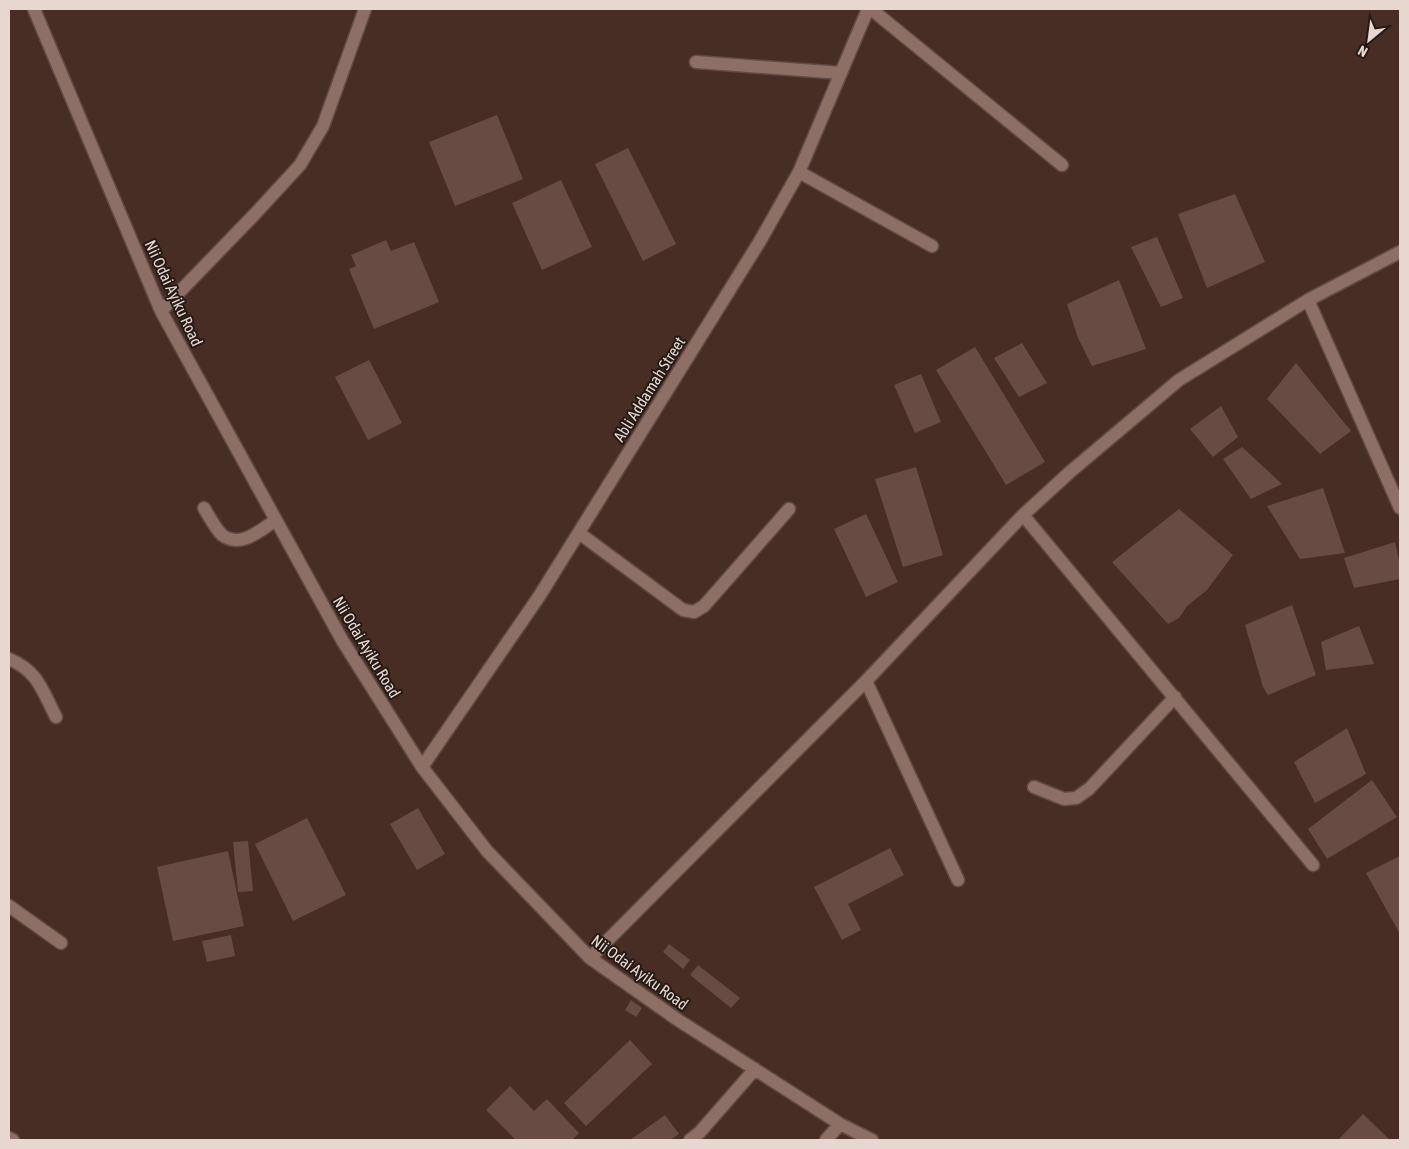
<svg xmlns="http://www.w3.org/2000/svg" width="1409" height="1149" font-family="'Asap Condensed',sans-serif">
	<rect width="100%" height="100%" fill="#482d25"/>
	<path fill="#684c43" d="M 497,115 L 523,179 L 455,206 L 429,142 Z
		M 628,148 L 676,244 L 643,261 L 595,164 Z
		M 561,180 L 592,247 L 542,270 L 512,203 Z
		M 1235,194 L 1265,262 L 1207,288 L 1178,214 Z
		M 1157,237 L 1183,298 L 1161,307 L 1131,247 Z
		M 386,240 L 391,251 L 414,242 L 439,302 L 374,329 L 349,269 L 356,266 L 351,255 Z
		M 1119,280 L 1146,349 L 1092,366 L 1078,338 L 1067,304 Z
		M 1022,343 L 1047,383 L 1019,397 L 994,358 Z
		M 975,347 L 1045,462 L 1006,485 L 936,370 Z
		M 369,360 L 402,423 L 368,440 L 335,377 Z
		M 1296,363 L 1351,431 L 1320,454 L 1267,399 Z
		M 921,374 L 941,422 L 915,433 L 894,385 Z
		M 1221,406 L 1238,437 L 1213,457 L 1190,429 Z
		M 1242,447 L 1282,484 L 1251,499 L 1223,459 Z
		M 916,467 L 943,555 L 903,567 L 875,479 Z
		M 1323,488 L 1345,553 L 1300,559 L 1267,506 Z
		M 1179,509 L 1233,555 L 1207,590 L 1187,606 L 1179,618 L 1168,624 L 1112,562 Z
		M 866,514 L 898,582 L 866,597 L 834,529 Z
		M 1395,542 L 1400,565 L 1400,579 L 1354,588 L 1344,558 Z
		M 1292,605 L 1316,675 L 1268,695 L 1263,687 L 1245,625 Z
		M 1359,626 L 1374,664 L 1326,670 L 1321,642 Z
		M 1347,728 L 1366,774 L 1315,803 L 1294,762 Z
		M 1372,780 L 1397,817 L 1327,859 L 1308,829 Z
		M 418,808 L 445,854 L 417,870 L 390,824 Z
		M 307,818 L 346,895 L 293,921 L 255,844 Z
		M 248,841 L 253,891 L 238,892 L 233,842 Z
		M 890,848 L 904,875 L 848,904 L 861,930 L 842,940 L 814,887 Z
		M 228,851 L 244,926 L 173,941 L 157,867 Z
		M 1400,856 L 1400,934 L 1366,873 Z
		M 231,935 L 235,956 L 207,962 L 202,941 Z
		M 669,944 L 690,960 L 683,969 L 663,952 Z
		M 698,965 L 740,998 L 731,1008 L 690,975 Z
		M 631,1000 L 642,1008 L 636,1017 L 625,1010 Z
		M 630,1040 L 652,1064 L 586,1126 L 564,1103 Z
		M 510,1086 L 534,1111 L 547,1099 L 579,1133 L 572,1140 L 516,1140 L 486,1110 Z
		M 1363,1114 L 1390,1140 L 1338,1140 Z
		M 665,1115 L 679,1134 L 670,1140 L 630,1140 Z"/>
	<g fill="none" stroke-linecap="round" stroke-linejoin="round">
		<g stroke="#614b45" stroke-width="15">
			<path id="minor" d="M 34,9 L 161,311 L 342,640 L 422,767 L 487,851 L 590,958 L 678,1020 L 840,1124 L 872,1140
				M 871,9 L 1062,165
				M 696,62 L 841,73
				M 799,172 L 932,246
				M 1308,300 L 1400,508
				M 161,311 L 254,215 L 300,165 L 323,126 L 365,9
				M 204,508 C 209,516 215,528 222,535 C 241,549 260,530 276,520
				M 1023,515 L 1313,865
				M 579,533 L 683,610 L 694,612 L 704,606 L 789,509
				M 9,659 C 38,671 42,690 56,717
				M 866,681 L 958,880
				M 422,767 L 540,595 L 760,241 L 799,172 L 868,9
				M 1034,787 L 1064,799 L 1076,798 L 1089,789 L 1175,697
				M 9,906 L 61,943
				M 590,958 L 866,681 L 1023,515 L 1070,472 L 1179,380 L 1308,300 L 1400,252
				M 9,1138 L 13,1140
				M 690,1140 L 700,1132 L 755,1069
				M 826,1140 L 840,1124"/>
		</g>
		<use href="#minor" stroke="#8e6f66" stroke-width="12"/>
	</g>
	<g text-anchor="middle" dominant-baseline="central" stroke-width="4" stroke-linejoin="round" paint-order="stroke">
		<g font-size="16" fill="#e8d6d1" stroke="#251915">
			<text transform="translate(174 293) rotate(65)">Nii Odai Ayiku Road</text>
			<text transform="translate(649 389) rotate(-58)">Abli Addamah Street</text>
			<text transform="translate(367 647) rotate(59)">Nii Odai Ayiku Road</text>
			<text transform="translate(640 972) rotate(36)">Nii Odai Ayiku Road</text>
		</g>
	</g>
	<rect width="1409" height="1149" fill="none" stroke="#e8d6d1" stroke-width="20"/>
	<g transform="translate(1369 40) rotate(209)" stroke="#251915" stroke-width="4" paint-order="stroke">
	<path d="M0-4L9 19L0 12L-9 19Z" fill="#e8d6d1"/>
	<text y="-8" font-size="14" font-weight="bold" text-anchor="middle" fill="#e8d6d1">N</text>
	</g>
</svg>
